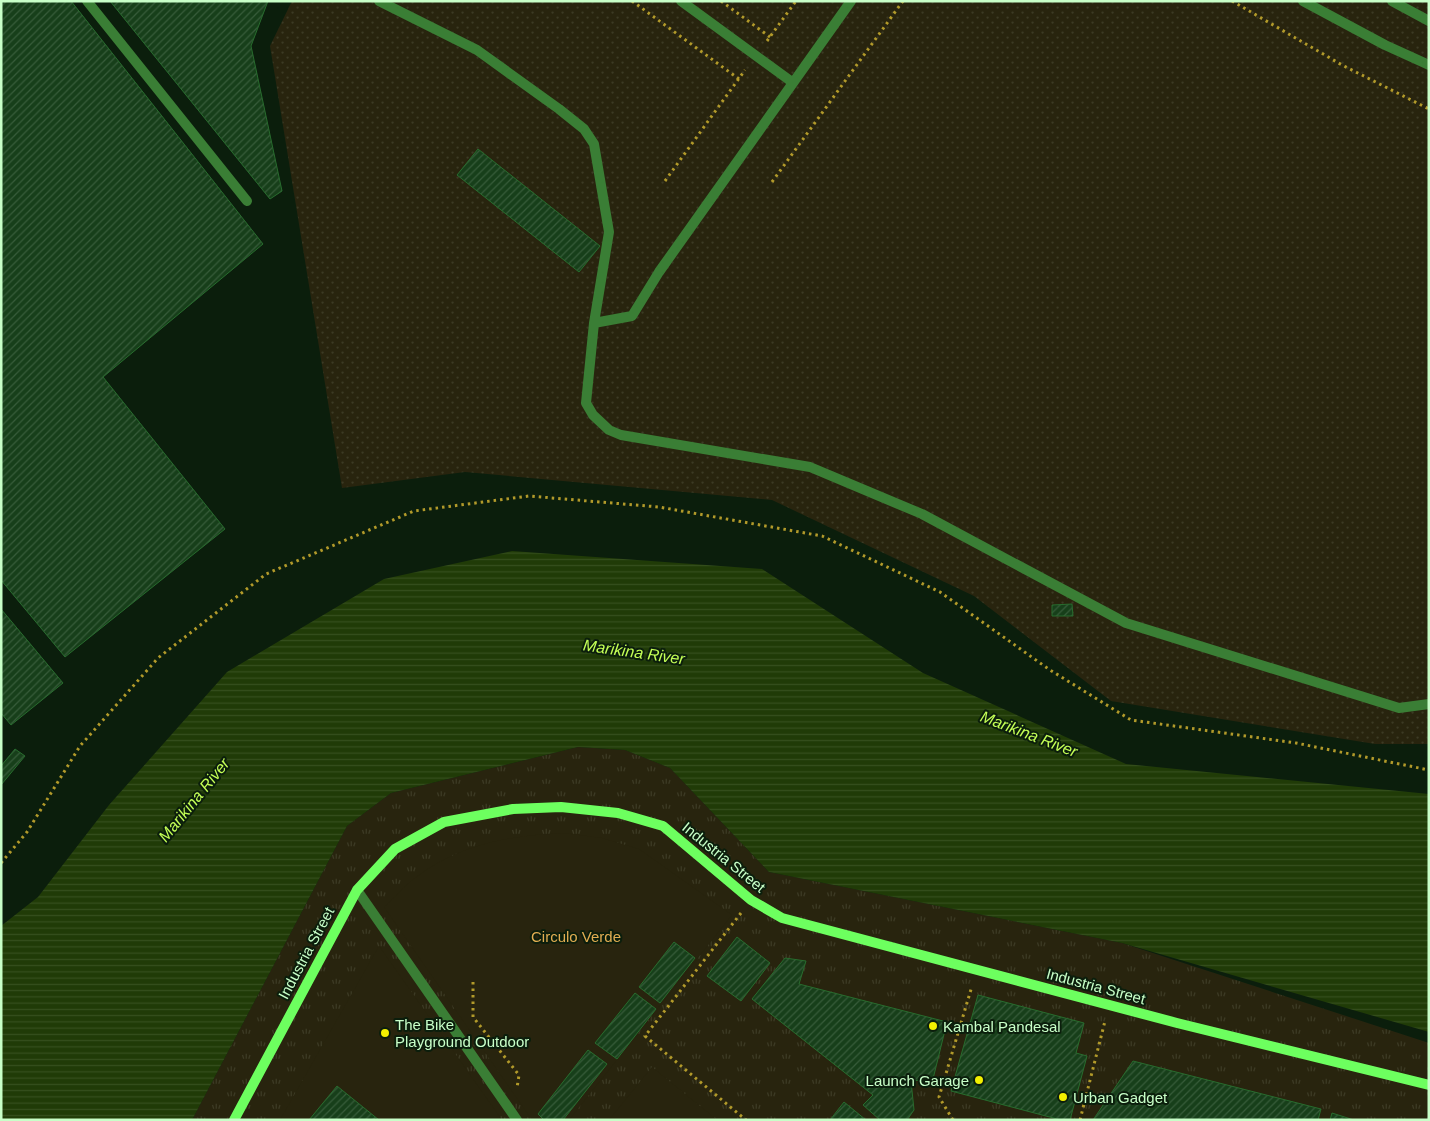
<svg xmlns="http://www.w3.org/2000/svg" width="1430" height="1121" font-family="Arial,sans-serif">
	<defs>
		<pattern id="grass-dots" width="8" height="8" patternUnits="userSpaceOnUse" patternTransform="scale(1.25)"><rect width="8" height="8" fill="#28240e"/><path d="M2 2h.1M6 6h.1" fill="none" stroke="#3c3a24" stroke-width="1.8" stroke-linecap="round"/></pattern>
		<pattern id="park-tufts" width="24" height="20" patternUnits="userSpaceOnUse" patternTransform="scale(1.25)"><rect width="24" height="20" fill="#28240e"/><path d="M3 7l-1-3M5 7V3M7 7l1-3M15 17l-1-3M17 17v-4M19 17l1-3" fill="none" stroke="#3c3a24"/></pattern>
		<pattern id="water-rules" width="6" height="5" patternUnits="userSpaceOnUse" patternTransform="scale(1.25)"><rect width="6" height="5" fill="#203b07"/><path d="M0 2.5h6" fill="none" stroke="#354f1e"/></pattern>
		<pattern id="building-hatch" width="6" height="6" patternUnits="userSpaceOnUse" patternTransform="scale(1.25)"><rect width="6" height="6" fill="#173f1a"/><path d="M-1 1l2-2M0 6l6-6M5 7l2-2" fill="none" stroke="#375c3a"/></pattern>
	</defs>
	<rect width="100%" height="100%" fill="#0b1e0c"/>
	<path fill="url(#grass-dots)" d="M 292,1 L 1429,1 L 1429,744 L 1375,744 L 1111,701 L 974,596 L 772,500 L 465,472 L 342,488 L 270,46 Z"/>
	<path fill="url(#park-tufts)" d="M 578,747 L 625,750 L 670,768 L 769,872 L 1122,943 L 1429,1043 L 1429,1120 L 192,1120 L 347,826 L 391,793 Z"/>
	<path fill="#28240e" d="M 564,833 L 602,838 L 639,849 L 732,915 L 569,1120 L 532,1120 L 384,907 C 394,898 404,886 415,878 C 461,843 509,836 564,833 Z
		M 379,946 L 502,1120 L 280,1120 Z
		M 652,1067 L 717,1120 L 609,1120 Z"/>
	<path fill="url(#water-rules)" d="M 512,551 L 762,569 L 923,673 L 1126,764 L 1429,794 L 1429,1032 L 1122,943 L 769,872 L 670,768 L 625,750 L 578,747 L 391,793 L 347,826 L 192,1120 L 1,1120 L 1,926 L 38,897 L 109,805 L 227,672 L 384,579 Z"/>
	<path fill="url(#building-hatch)" stroke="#286c2e" d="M 1,1 L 71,1 L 263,244 L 103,377 L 225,529 L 65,657 L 1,580 Z
		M 110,1 L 268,1 L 251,46 L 282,191 L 270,199 Z
		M 478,149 L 600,246 L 579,272 L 457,175 Z
		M 1072,604 L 1073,616 L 1052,616 L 1052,605 Z
		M 1,609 L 63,683 L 11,725 L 1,713 Z
		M 15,749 L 25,756 L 1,785 L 1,766 Z
		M 737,937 L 770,963 L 741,1001 L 707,976 Z
		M 674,942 L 695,958 L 660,1003 L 639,987 Z
		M 785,958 L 806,961 L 799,984 L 947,1022 L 933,1079 L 911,1081 L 914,1110 L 907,1120 L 880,1120 L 863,1105 L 873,1095 L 752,999 Z
		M 635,993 L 656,1009 L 617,1059 L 595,1043 Z
		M 978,995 L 1084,1023 L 1076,1053 L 1087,1056 L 1070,1120 L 1061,1120 L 951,1091 Z
		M 588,1050 L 607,1064 L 563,1120 L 544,1120 L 538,1114 Z
		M 1133,1061 L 1321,1109 L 1318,1120 L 1093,1120 Z
		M 337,1086 L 379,1120 L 309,1120 Z
		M 844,1102 L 866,1120 L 830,1120 Z
		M 1332,1113 L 1354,1120 L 1330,1120 Z"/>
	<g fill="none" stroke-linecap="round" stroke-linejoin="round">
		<path stroke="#b29a2a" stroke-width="3" stroke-dasharray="2.5 4" stroke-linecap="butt" d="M 632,1 L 739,79
			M 721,1 L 770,37
			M 1232,1 L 1342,65 L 1429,109
			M 767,41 L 796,1
			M 665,181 L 745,70
			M 772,182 L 903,1
			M 1,863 L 27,832 L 80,746 L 158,658 L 266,574 L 414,511 L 529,496 L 659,507 L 822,536 L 940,592 L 1050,670 L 1131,720 L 1296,743 L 1429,770
			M 741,913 L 645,1036 L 746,1120
			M 473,982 L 473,1017 L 519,1075 L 517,1088
			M 953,1120 L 939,1097 L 972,986
			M 1080,1120 L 1105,1021"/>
		<path stroke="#3a7e35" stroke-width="10" d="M 87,1 L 247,201
			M 379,1 L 477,50 L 559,109 L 584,129 L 594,144 L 609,232 L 594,323 L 586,403 L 593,415 L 609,430 L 621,435 L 810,467 L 922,514 L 1126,623 L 1399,708 L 1429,704
			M 681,1 L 792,82
			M 1303,1 L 1385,45 L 1429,65
			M 1392,1 L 1429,21
			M 594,323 L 632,316 L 659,272 L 851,1
			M 357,890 L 517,1120"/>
		<path stroke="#6dff5f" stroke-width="10" d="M 234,1120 L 357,890 L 395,849 L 444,822 L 513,809 L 561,807 L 618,813 L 663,826 L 751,900 L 782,918 L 1177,1023 L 1429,1085"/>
	</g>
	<g fill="#f3f000" stroke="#0b1e0c" stroke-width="2">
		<circle cx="933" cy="1026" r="5"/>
		<circle cx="385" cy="1033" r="5"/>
		<circle cx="979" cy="1080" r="5"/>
		<circle cx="1063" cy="1097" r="5"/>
	</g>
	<g text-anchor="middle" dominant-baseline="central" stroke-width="4" stroke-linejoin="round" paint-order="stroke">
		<g font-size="15" fill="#c8ffc8" stroke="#0b1e0c">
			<text transform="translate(724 857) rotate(39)">Industria Street</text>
			<text transform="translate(306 953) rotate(-62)">Industria Street</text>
			<text transform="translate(1096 986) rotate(15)">Industria Street</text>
		</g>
		<g font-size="15" fill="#e1ad52" stroke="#0b1e0c">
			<text x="576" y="936">Circulo Verde</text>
		</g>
		<g font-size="15" fill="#c8ffc8" stroke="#0b1e0c" text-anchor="start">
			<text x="395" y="1024">The Bike<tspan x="395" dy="17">Playground Outdoor</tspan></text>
			<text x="943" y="1026">Kambal Pandesal</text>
			<text x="969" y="1080" text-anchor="end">Launch Garage</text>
			<text x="1073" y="1097">Urban Gadget</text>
		</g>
		<g font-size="16" font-style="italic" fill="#c4ff56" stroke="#0b1e0c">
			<text transform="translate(634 652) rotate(8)">Marikina River</text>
			<text transform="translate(1029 734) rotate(21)">Marikina River</text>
			<text transform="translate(194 800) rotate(-51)">Marikina River</text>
		</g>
	</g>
	<rect width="1430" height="1121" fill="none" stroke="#c8ffc8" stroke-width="5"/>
</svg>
